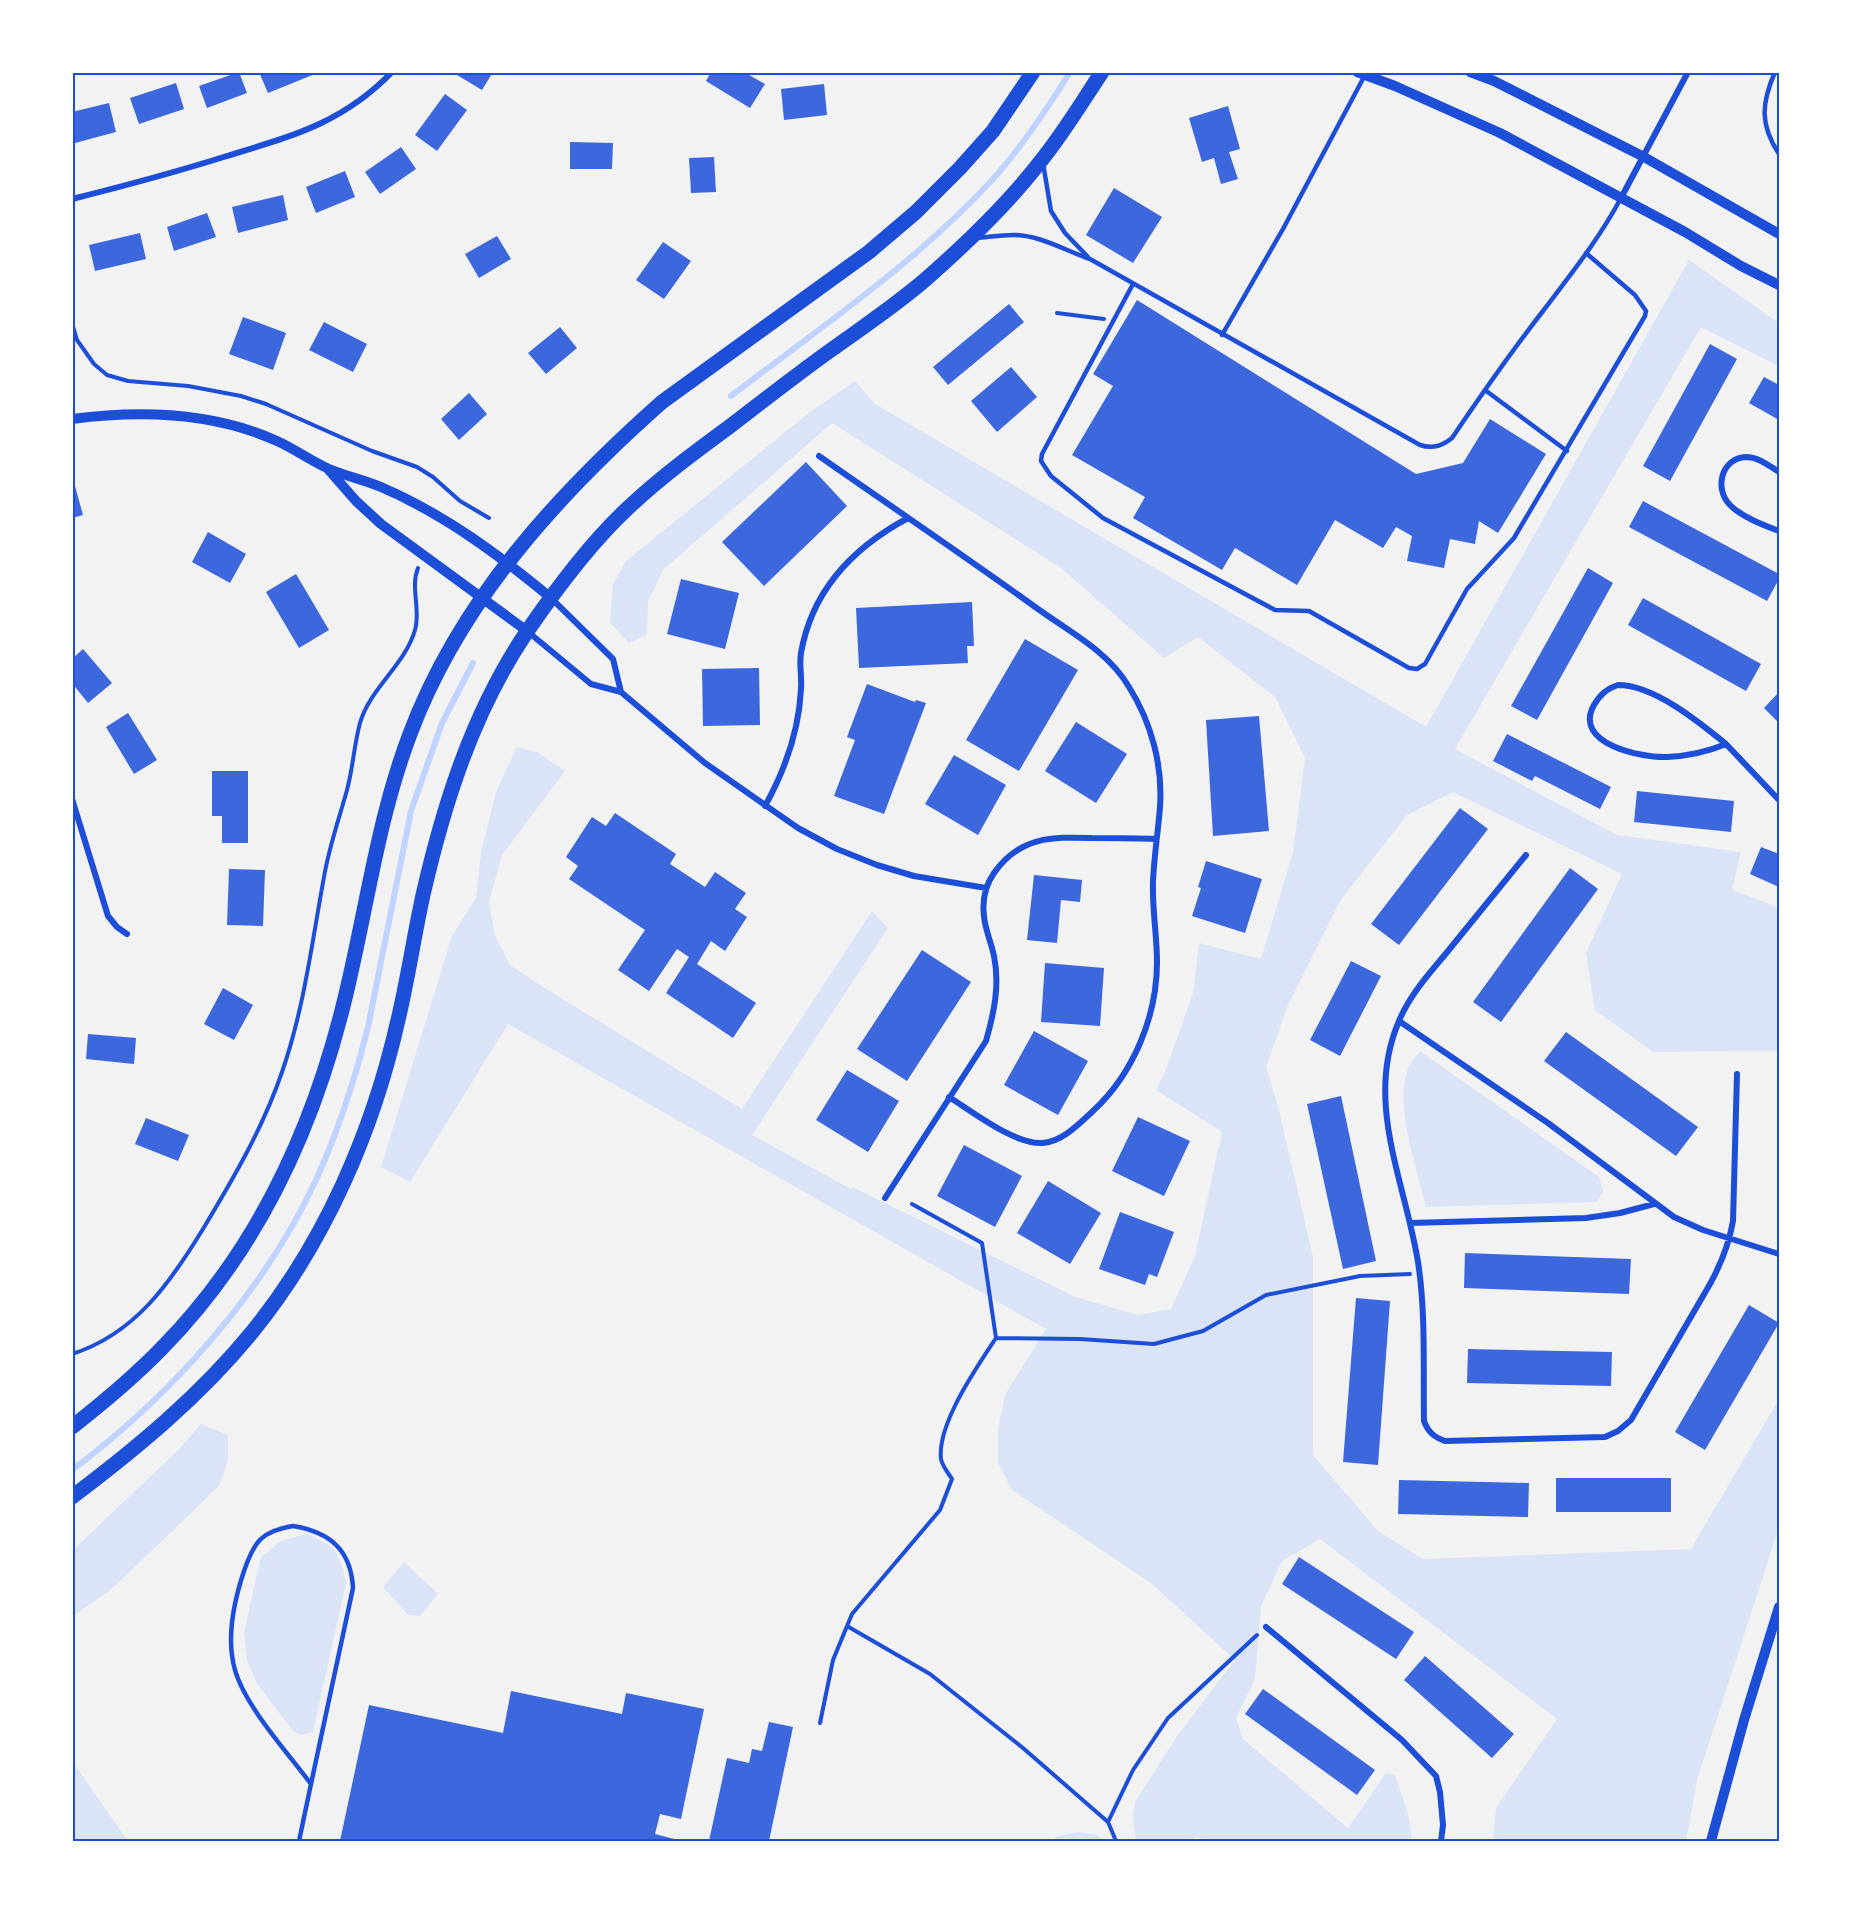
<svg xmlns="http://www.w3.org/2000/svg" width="1851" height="1913" font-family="Figtree,sans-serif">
	<rect width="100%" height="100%" fill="#f2f2f2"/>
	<path fill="#dbe4f7" d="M 1689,260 L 1779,323 L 1779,366 L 1701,327 L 1455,749 L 1617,835 L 1741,852 L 1732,890 L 1779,908 L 1779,1051 L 1653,1052 L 1595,1010 L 1586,953 L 1622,874 L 1453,792 L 1407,815 L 1340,901 L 1288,1005 L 1266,1067 L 1278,1106 L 1313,1257 L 1313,1455 L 1378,1531 L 1423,1559 L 1691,1549 L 1779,1399 L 1779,1527 L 1697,1780 L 1686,1841 L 1493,1841 L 1496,1808 L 1557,1719 L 1320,1539 L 1282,1561 L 1261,1606 L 1255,1679 L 1236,1718 L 1243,1739 L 1348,1828 L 1386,1773 L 1395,1775 L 1408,1814 L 1412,1841 L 1209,1841 L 1196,1837 L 1194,1841 L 1136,1841 L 1133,1819 L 1135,1802 L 1177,1736 L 1235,1660 L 1151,1583 L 1012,1490 L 998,1463 L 998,1429 L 1005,1395 L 1046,1329 L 508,1024 L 410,1182 L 381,1167 L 452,936 L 476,898 L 481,853 L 496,792 L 517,747 L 537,752 L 565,771 L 502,855 L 489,902 L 495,936 L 510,965 L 543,987 L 742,1109 L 872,911 L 888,928 L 752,1135 L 851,1189 L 853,1187 L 1075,1297 L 1138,1315 L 1171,1309 L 1195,1256 L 1222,1132 L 1156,1090 L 1165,1072 L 1193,993 L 1199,943 L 1261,959 L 1293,852 L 1305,758 L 1275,697 L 1198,637 L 1164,658 L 1061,568 L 832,423 L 663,570 L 648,602 L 647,634 L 629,643 L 610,623 L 613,584 L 626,561 L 810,412 L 855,381 L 875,404 L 1426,727 Z
		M 1420,1051 L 1599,1177 L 1603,1192 L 1597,1202 L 1426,1207 C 1417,1169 1393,1103 1409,1066 C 1411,1061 1417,1056 1420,1051 Z
		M 201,1424 L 228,1435 L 228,1461 L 219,1486 L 114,1587 L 72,1617 L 72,1551 L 178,1450 Z
		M 305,1534 C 335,1545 340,1552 346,1583 L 313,1732 L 302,1735 L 294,1732 L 258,1685 L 247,1660 L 244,1632 L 261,1557 L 281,1541 Z
		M 404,1562 L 438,1594 L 420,1616 L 408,1615 L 383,1587 Z
		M 72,1761 L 128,1841 L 72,1841 Z
		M 1077,1832 L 1097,1835 L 1104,1841 L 1052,1841 L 1056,1837 Z"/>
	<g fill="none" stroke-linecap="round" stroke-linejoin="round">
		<path stroke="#bfd3fe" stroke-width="6" d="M 731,396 C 821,327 916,263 993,179 C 1022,147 1047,109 1070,72
			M 72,1470 C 159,1405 240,1318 294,1223 C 328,1163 351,1095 368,1027 L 411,811 L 442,723 L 473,663"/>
	</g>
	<path fill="#3d67dc" d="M 239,72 L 247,93 L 207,108 L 199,86 Z
		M 259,72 L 314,72 L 315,74 L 268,93 Z
		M 459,72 L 493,72 L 482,90 L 457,75 Z
		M 711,72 L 744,72 L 765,84 L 750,108 L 706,81 Z
		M 176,83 L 184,109 L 139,124 L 130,98 Z
		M 824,84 L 827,115 L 784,120 L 781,89 Z
		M 445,94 L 467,110 L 437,151 L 415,135 Z
		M 109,103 L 116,132 L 75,143 L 72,131 L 72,112 Z
		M 1228,106 L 1240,149 L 1229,152 L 1238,179 L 1221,184 L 1214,158 L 1202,162 L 1189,118 Z
		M 570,142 L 613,143 L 612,169 L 570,169 Z
		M 401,147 L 416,169 L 380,194 L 365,172 Z
		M 714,157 L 716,192 L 691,193 L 689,158 Z
		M 345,171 L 355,197 L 316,213 L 306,187 Z
		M 1114,188 L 1162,217 L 1133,263 L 1086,235 Z
		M 283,195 L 288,220 L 238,233 L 232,207 Z
		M 207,213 L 216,237 L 174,251 L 167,227 Z
		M 140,233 L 146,259 L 95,271 L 89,245 Z
		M 497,236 L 511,259 L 479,278 L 465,254 Z
		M 663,242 L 691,261 L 664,299 L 636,280 Z
		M 1137,300 L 1416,474 L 1463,463 L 1490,419 L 1546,454 L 1498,533 L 1479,521 L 1475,544 L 1450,539 L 1444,568 L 1407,561 L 1412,536 L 1396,527 L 1383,548 L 1335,520 L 1297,585 L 1235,548 L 1222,570 L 1133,518 L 1145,497 L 1072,455 L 1113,386 L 1093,374 Z
		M 1009,304 L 1024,322 L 948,385 L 933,367 Z
		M 243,317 L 286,333 L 273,370 L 229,354 Z
		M 324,322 L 367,344 L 353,372 L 309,350 Z
		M 560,327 L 577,348 L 546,374 L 528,353 Z
		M 1710,344 L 1737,359 L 1670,481 L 1643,466 Z
		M 1011,367 L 1037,397 L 997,432 L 971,401 Z
		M 1764,377 L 1779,385 L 1779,420 L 1749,403 Z
		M 469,393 L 487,414 L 459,440 L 441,419 Z
		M 806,462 L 847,506 L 764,586 L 722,542 Z
		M 75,486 L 83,515 L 72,518 L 72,487 Z
		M 1643,501 L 1779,574 L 1779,579 L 1767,601 L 1629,527 Z
		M 208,532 L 246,554 L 230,583 L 192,562 Z
		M 1588,568 L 1613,583 L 1537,720 L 1511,706 Z
		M 296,574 L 329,630 L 299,648 L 266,592 Z
		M 681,579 L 739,593 L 725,649 L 667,634 Z
		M 1643,598 L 1761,664 L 1746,691 L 1628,625 Z
		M 972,602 L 974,646 L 967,646 L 968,663 L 859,668 L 856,608 Z
		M 1025,639 L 1078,670 L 1019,771 L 966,740 Z
		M 83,649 L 112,683 L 88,703 L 72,683 L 72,659 Z
		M 759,668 L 760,725 L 703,726 L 702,669 Z
		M 867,684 L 915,702 L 916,700 L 926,703 L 884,814 L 834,796 L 855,740 L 847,737 Z
		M 1779,692 L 1779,723 L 1764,708 Z
		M 128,713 L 157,760 L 134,774 L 106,727 Z
		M 1259,716 L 1269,831 L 1213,836 L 1206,720 Z
		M 1076,722 L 1127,754 L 1096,803 L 1045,771 Z
		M 1507,734 L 1611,787 L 1600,809 L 1535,776 L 1532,781 L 1493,761 Z
		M 954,755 L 1006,785 L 978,835 L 925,804 Z
		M 212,771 L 248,771 L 248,843 L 222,843 L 222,816 L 212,816 Z
		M 1637,791 L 1734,801 L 1731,832 L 1634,822 Z
		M 1460,808 L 1488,829 L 1399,945 L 1371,924 Z
		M 615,813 L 676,854 L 670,864 L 705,887 L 715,872 L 746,893 L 735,909 L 747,917 L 725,951 L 711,941 L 697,964 L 756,1003 L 733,1038 L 666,993 L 689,957 L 677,949 L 649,991 L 618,970 L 645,930 L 569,879 L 578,866 L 566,857 L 592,817 L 606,826 Z
		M 1761,847 L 1779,854 L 1779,887 L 1750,874 Z
		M 1206,861 L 1262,879 L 1245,933 L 1192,916 L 1201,888 L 1198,887 Z
		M 1570,868 L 1598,889 L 1501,1022 L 1473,1002 Z
		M 229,869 L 265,870 L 263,926 L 227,925 Z
		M 1034,875 L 1082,880 L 1080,902 L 1061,900 L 1057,943 L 1027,940 Z
		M 922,950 L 971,982 L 907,1081 L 857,1049 Z
		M 1351,961 L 1381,976 L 1340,1056 L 1310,1040 Z
		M 1045,963 L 1104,968 L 1100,1026 L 1041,1022 Z
		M 223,988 L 253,1005 L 234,1040 L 204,1024 Z
		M 1034,1031 L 1088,1061 L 1058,1115 L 1004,1085 Z
		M 1566,1032 L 1698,1127 L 1676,1156 L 1544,1061 Z
		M 88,1034 L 136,1038 L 134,1064 L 86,1059 Z
		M 847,1070 L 899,1101 L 868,1152 L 816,1120 Z
		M 1341,1096 L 1376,1261 L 1343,1269 L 1307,1104 Z
		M 1138,1117 L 1190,1141 L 1164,1196 L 1112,1171 Z
		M 146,1118 L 189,1135 L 178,1161 L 135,1144 Z
		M 964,1145 L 1022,1176 L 995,1227 L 937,1196 Z
		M 1048,1181 L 1101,1213 L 1070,1264 L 1017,1233 Z
		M 1120,1212 L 1174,1232 L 1157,1277 L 1149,1274 L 1145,1285 L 1099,1269 Z
		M 1465,1253 L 1631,1259 L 1629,1294 L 1464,1288 Z
		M 1356,1298 L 1390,1301 L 1378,1465 L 1343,1462 Z
		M 1749,1305 L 1779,1323 L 1705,1450 L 1675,1432 Z
		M 1468,1349 L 1612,1352 L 1611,1386 L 1467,1383 Z
		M 1556,1478 L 1671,1478 L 1671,1512 L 1556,1512 Z
		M 1399,1480 L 1529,1483 L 1528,1517 L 1398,1514 Z
		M 1299,1557 L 1414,1632 L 1396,1659 L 1282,1584 Z
		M 1425,1656 L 1514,1734 L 1492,1758 L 1404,1680 Z
		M 1263,1689 L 1375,1770 L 1357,1795 L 1245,1714 Z
		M 511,1691 L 622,1714 L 626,1693 L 704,1709 L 681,1819 L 660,1814 L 655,1834 L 682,1841 L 340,1841 L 369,1705 L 503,1733 Z
		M 769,1722 L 793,1727 L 769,1841 L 709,1841 L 727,1758 L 749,1763 L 752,1749 L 762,1751 Z"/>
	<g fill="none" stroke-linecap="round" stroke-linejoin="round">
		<path stroke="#1d4ed8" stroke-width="4" d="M 1057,313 L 1104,319
			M 72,323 L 77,340 L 94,364 L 107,375 L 128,381 L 188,386 L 241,396 L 266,404 L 372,451 L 417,467 L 433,477 L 460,501 L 489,518
			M 912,1204 L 982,1243 L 996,1338
			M 72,1354 C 135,1334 170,1283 203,1229 C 233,1179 263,1128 282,1072 C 304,1009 312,942 324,877 C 329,847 339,819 347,790 C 353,768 354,745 360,723 C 370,688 405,665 415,630 C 421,610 410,587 418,568
			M 847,1626 L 930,1674 L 1023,1748 L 1108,1822 L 1116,1841
			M 820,1723 L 833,1660 L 852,1614 L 940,1510 L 952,1479 C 949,1474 942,1466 941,1459 C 937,1424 977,1367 996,1338 L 1080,1339 L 1154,1344 L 1203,1331 L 1266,1295 L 1360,1276 L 1410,1274
			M 1108,1822 L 1133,1770 L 1168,1718 L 1257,1635"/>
		<path stroke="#1d4ed8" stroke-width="4.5" d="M 1775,72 C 1761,104 1760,125 1779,154
			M 1043,163 L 1051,211 L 1065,233 L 1088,257
			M 977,238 C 989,237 1002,235 1014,235 C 1040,235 1066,251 1090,259 L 1420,445 C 1433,449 1442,446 1452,438 C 1481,395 1511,352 1543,311 C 1571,274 1599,239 1621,198
			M 1133,284 L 1042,454 L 1041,461 L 1051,476 L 1103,518 L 1275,610 L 1309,611 L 1409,668 L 1417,669 L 1425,664 L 1467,589 L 1514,538 L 1645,316 L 1646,311 L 1635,295 L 1586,253
			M 1222,335 L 1283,229 L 1365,75
			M 1485,390 L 1567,451
			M 293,1526 C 330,1532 351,1550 353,1588 L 311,1784 C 288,1753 245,1706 235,1670 C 226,1639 234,1601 244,1571 C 254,1542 261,1531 293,1526 Z
			M 299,1841 L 311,1784"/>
		<path stroke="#1d4ed8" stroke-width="6" d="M 1621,198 L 1688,72
			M 72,199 C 124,186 176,172 227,156 C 292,136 343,123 392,72
			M 819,456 C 892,507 966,557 1038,609 C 1070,632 1109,652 1129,687 C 1151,722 1163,765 1160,807 C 1158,832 1154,857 1153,882 C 1152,909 1157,935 1157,962 C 1157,1017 1133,1074 1093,1111 C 1079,1124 1063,1141 1043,1143 C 1015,1145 973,1112 949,1097
			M 1779,472 C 1769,466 1759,457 1746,457 C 1721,458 1714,489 1730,505 C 1742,517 1763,525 1779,531
			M 552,599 L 613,659 L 621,692
			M 527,631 L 591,684 L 621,692 L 705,763 L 798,828 L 837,849 L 877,865 L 914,876 L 986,888
			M 1618,685 C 1654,685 1699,722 1726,744 C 1707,752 1688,756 1667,757 C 1642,758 1572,744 1594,705 C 1600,695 1606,689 1618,685 Z
			M 1726,744 L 1779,800
			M 72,799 L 108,916 L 117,927 L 127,934
			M 765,806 C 785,770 799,731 801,689 C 802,677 799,664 801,653 C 812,590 854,547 908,518
			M 1526,855 C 1500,887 1474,919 1448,951 C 1430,973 1410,994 1399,1021 C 1364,1102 1405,1181 1418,1262 C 1426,1314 1423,1368 1424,1421 C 1428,1432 1434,1437 1445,1441 L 1605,1437 L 1618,1431 L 1631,1420 L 1710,1284 C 1721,1264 1729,1244 1733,1221 L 1737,1074
			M 1399,1021 L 1548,1123 L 1674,1217 L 1703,1230 L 1779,1254
			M 885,1198 L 986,1041 C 994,1013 1000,985 994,956 C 991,942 985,929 984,916 C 982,900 985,886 994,873 C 1020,836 1052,837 1092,838 C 1113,838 1134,838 1156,839
			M 1410,1223 L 1586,1218 L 1620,1213 L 1654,1204
			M 1266,1627 L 1402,1740 L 1436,1776 L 1440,1792 L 1443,1825 L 1441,1841"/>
		<path stroke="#1d4ed8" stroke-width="10" d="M 1357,72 L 1395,86 L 1500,133 L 1685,232 L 1741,266 L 1779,285
			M 1470,72 L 1494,81 L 1644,157 L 1779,234
			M 72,419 C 141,410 213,412 277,441 C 295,449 311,461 329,469 C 346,476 364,480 381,487 C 444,514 499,555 551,598
			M 328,469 L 356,501 L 381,524 L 527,631
			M 1711,1841 L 1744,1720 L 1779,1607"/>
		<path stroke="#1d4ed8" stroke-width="15" d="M 72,1427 C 104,1402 135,1376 163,1347 C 258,1250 315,1125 346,994 C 367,907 378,818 410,734 C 460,601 557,495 662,402 L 869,252 L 916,212 L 960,168 L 993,131 L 1033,72
			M 72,1497 C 137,1448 201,1395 253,1331 C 325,1242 373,1131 398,1020 C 408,978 414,936 423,895 C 444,803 473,712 526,633 C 556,589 590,543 629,507 C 661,477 695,452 729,427 C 763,401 796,375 831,350 C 863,327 896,305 926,279 C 967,243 1007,205 1040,162 C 1063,134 1082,102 1102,72"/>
	</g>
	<rect width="1851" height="1913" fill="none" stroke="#ffffff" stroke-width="147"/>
	<rect x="74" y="74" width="1704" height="1766" fill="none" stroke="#1d4ed8" stroke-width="2"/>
</svg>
